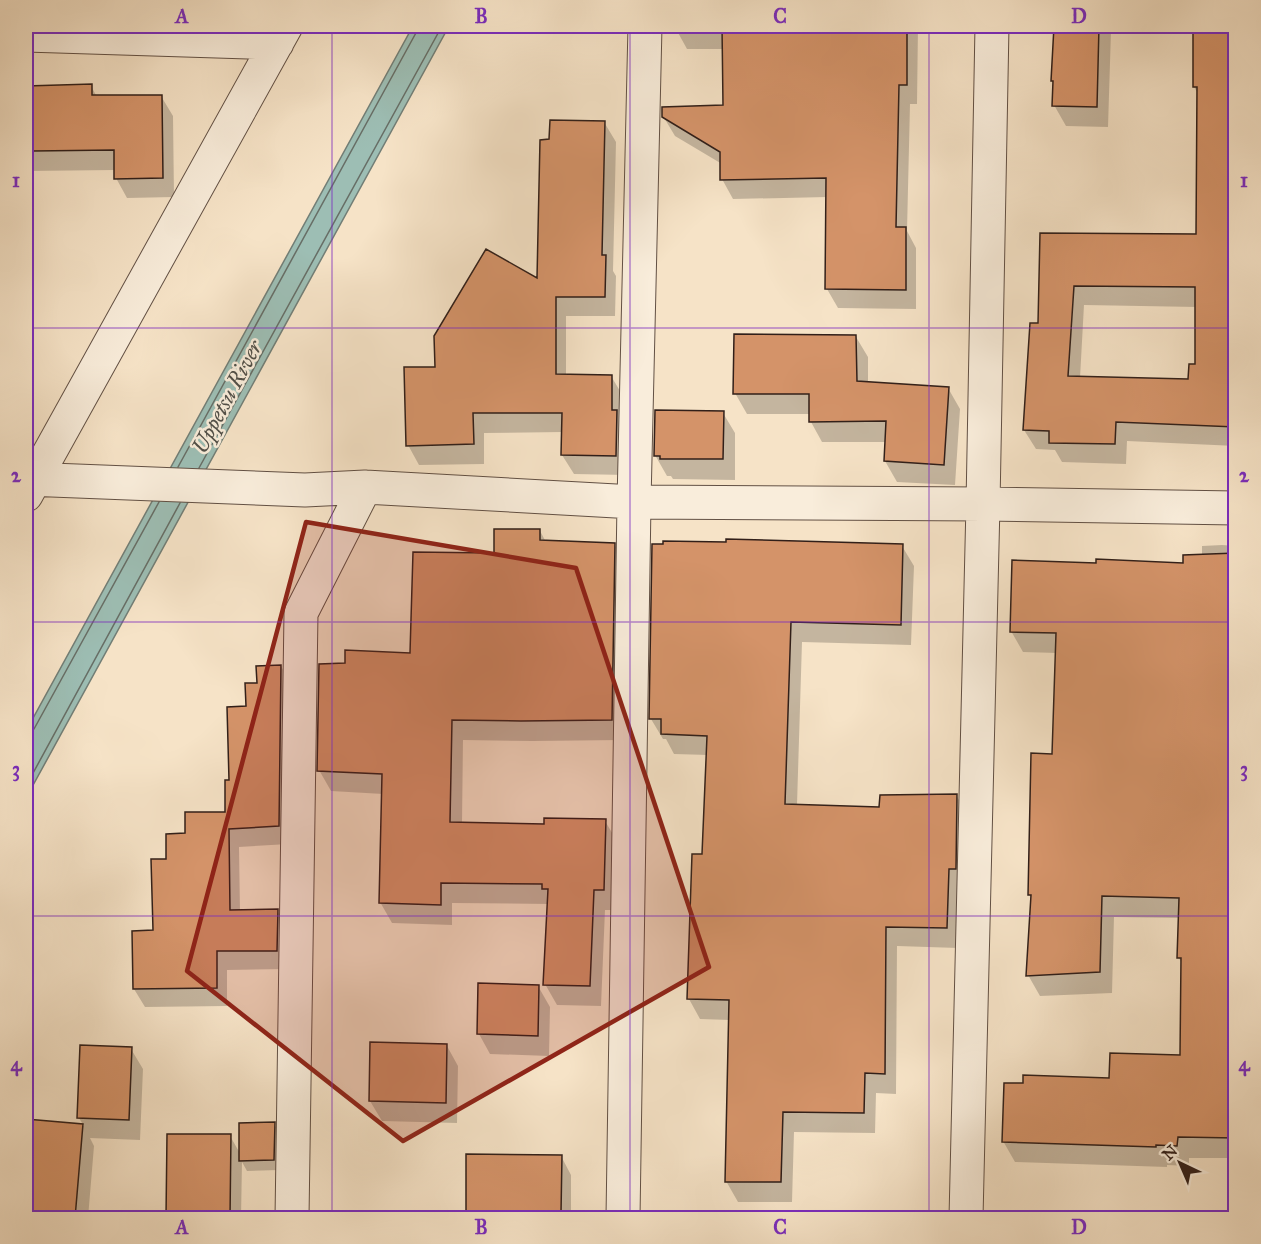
<svg xmlns="http://www.w3.org/2000/svg" width="1261" height="1244" font-family="'IM FELL Great Primer',serif">
	<rect width="100%" height="100%" fill="#f6e3c7"/>
	<filter id="stains"><feTurbulence type="fractalNoise" baseFrequency=".00333" numOctaves="4"/><feColorMatrix values="0 0 0 0 .2 0 0 0 0 .09 0 0 0 0 .02 0 0 0 .5 -.17"/></filter>
	<radialGradient id="worn" r=".72"><stop offset=".6" stop-color="#630" stop-opacity="0"/><stop offset="1" stop-color="#630" stop-opacity=".3"/></radialGradient>
	<path fill="#9dbeb4" stroke="#727e76" stroke-width="1.5" d="M 413,26 L 449,26 L 26,798 L 26,731 Z"/>
	<path fill="#0003" fill-rule="evenodd" d="M 676,26 L 918,26 L 917,104 L 910,104 L 907,231 L 916,248 L 916,309 L 838,308 L 827,289 L 828,197 L 733,199 L 722,179 L 722,164 L 675,136 L 663,116 L 725,106 L 724,49 L 687,49 L 676,29 Z
		M 1055,26 L 1108,26 L 1111,31 L 1108,127 L 1066,126 L 1054,105 L 1055,84 L 1053,81 Z
		M 1195,26 L 1236,26 L 1236,446 L 1127,441 L 1126,464 L 1062,462 L 1055,450 L 1036,449 L 1024,430 L 1039,325 L 1041,234 L 1197,236 L 1199,95 L 1194,87 ZM 1084,305 L 1197,307 L 1196,366 L 1189,381 L 1080,378 Z
		M 91,86 L 97,97 L 161,96 L 173,116 L 174,197 L 127,198 L 116,178 L 115,170 L 26,171 L 26,87 Z
		M 604,122 L 616,142 L 613,271 L 616,276 L 615,316 L 566,316 L 566,376 L 611,376 L 623,396 L 627,475 L 574,474 L 562,455 L 563,432 L 484,433 L 484,464 L 419,465 L 408,445 L 437,368 L 538,281 L 551,141 Z
		M 856,337 L 868,357 L 868,383 L 948,388 L 960,409 L 955,485 L 897,482 L 885,461 L 886,442 L 822,442 L 811,422 L 811,414 L 747,414 L 735,393 Z
		M 723,413 L 735,433 L 735,480 L 673,479 L 671,476 L 667,476 L 655,455 Z
		M 540,531 L 546,542 L 614,544 L 626,565 L 623,740 L 533,741 L 463,740 L 462,824 L 545,825 L 605,821 L 617,841 L 615,910 L 605,910 L 601,1006 L 557,1005 L 545,984 L 549,904 L 452,903 L 452,925 L 392,923 L 380,902 L 383,794 L 331,791 L 319,770 L 346,665 L 412,654 L 496,554 Z
		M 1222,545 L 1236,546 L 1236,1158 L 1189,1158 L 1189,1166 L 1167,1165 L 1167,1167 L 1015,1162 L 1003,1141 L 1111,1079 L 1181,1056 L 1182,964 L 1179,958 L 1180,918 L 1114,917 L 1112,993 L 1040,996 L 1028,975 L 1033,900 L 1029,894 L 1054,755 L 1057,653 L 1023,652 L 1011,631 L 1098,564 L 1185,564 L 1202,556 L 1202,546 Z
		M 654,546 L 902,546 L 914,566 L 911,645 L 802,642 L 797,805 L 881,809 L 956,795 L 968,815 L 958,948 L 897,946 L 896,1094 L 876,1093 L 875,1133 L 794,1132 L 792,1202 L 738,1202 L 726,1181 L 730,1020 L 700,1019 L 689,999 L 704,856 L 708,755 L 674,754 L 666,739 L 663,739 L 651,719 Z
		M 281,666 L 291,685 L 289,844 L 239,847 L 240,911 L 277,910 L 287,929 L 287,969 L 227,970 L 227,1006 L 145,1007 L 134,989 L 154,932 L 168,861 L 187,835 L 227,813 L 231,781 L 248,708 L 258,684 Z
		M 538,986 L 550,1007 L 549,1056 L 490,1054 L 479,1034 Z
		M 447,1046 L 458,1066 L 457,1123 L 382,1121 L 370,1101 Z
		M 131,1049 L 143,1069 L 140,1140 L 90,1138 L 94,1146 L 88,1218 L 26,1218 L 26,1121 L 84,1126 L 79,1118 Z
		M 274,1124 L 280,1134 L 279,1170 L 247,1171 L 242,1162 L 241,1218 L 168,1218 L 167,1217 L 230,1136 L 241,1155 Z
		M 561,1156 L 571,1175 L 571,1218 L 471,1218 L 467,1212 Z"/>
	<g fill="none" stroke-linecap="round" stroke-linejoin="round">
		<path stroke="#676e66" stroke-width="1.5" d="M 178,467 L 417,31 L 418,26
			M 199,468 L 442,26
			M 26,733 L 30,732 L 34,729 L 159,502
			M 26,786 L 180,503"/>
	</g>
	<path fill="#d49369" stroke="#311f19" stroke-width="1.5" fill-rule="evenodd" d="M 722,26 L 907,26 L 907,85 L 899,85 L 896,227 L 906,227 L 906,290 L 825,289 L 826,178 L 720,180 L 720,152 L 662,117 L 662,107 L 723,105 Z
		M 1054,26 L 1099,26 L 1097,107 L 1052,106 L 1053,81 L 1051,81 Z
		M 1193,26 L 1236,26 L 1236,427 L 1116,422 L 1115,444 L 1049,443 L 1049,431 L 1023,430 L 1030,323 L 1038,323 L 1040,233 L 1196,234 L 1197,87 L 1193,87 ZM 1074,286 L 1195,287 L 1195,364 L 1189,364 L 1188,379 L 1068,376 Z
		M 92,84 L 92,95 L 162,95 L 163,178 L 114,179 L 114,150 L 33,151 L 33,136 L 26,136 L 26,86 Z
		M 550,120 L 605,121 L 602,255 L 606,255 L 605,297 L 556,297 L 556,374 L 612,375 L 612,410 L 617,410 L 616,456 L 561,455 L 562,413 L 473,413 L 474,444 L 406,446 L 404,367 L 435,367 L 434,336 L 486,249 L 537,278 L 540,140 L 549,139 Z
		M 734,334 L 856,335 L 857,381 L 949,387 L 944,465 L 884,461 L 886,421 L 809,422 L 809,394 L 733,394 Z
		M 655,410 L 724,411 L 723,459 L 660,459 L 660,456 L 654,456 Z
		M 494,529 L 540,529 L 540,540 L 615,543 L 612,720 L 521,721 L 452,720 L 450,822 L 544,824 L 544,818 L 606,819 L 604,890 L 594,890 L 590,986 L 543,985 L 548,889 L 542,889 L 542,884 L 441,883 L 441,905 L 379,903 L 382,774 L 317,771 L 319,664 L 345,663 L 345,650 L 410,653 L 413,552 L 494,553 Z
		M 726,539 L 903,544 L 901,625 L 791,622 L 785,804 L 879,807 L 880,795 L 957,794 L 956,869 L 949,869 L 947,928 L 886,927 L 885,1074 L 865,1073 L 864,1113 L 783,1112 L 781,1182 L 725,1182 L 729,1000 L 687,999 L 692,854 L 702,854 L 707,736 L 661,734 L 661,719 L 649,719 L 652,544 L 663,544 L 663,541 L 726,542 Z
		M 1236,553 L 1236,1138 L 1178,1137 L 1177,1146 L 1156,1145 L 1156,1147 L 1002,1142 L 1004,1083 L 1023,1083 L 1023,1075 L 1109,1078 L 1110,1053 L 1180,1055 L 1181,958 L 1177,958 L 1179,898 L 1102,896 L 1100,972 L 1026,976 L 1031,895 L 1028,895 L 1031,753 L 1052,754 L 1056,633 L 1010,632 L 1012,560 L 1096,563 L 1096,559 L 1183,563 L 1183,555 Z
		M 281,665 L 279,826 L 229,829 L 230,910 L 278,909 L 277,951 L 217,951 L 217,988 L 133,989 L 132,931 L 153,930 L 151,859 L 166,859 L 166,834 L 185,833 L 185,812 L 225,812 L 225,780 L 229,780 L 227,707 L 246,706 L 245,683 L 257,683 L 256,666 Z
		M 478,983 L 539,985 L 538,1036 L 477,1034 Z
		M 370,1042 L 447,1044 L 446,1103 L 369,1101 Z
		M 80,1045 L 132,1047 L 129,1120 L 77,1118 Z
		M 26,1119 L 83,1124 L 75,1218 L 26,1217 Z
		M 275,1122 L 274,1160 L 239,1161 L 239,1123 Z
		M 167,1134 L 231,1134 L 230,1218 L 166,1217 Z
		M 466,1154 L 562,1155 L 561,1213 L 466,1212 Z"/>
	<g fill="none" stroke-linecap="round" stroke-linejoin="round">
		<g stroke="#625044" stroke-width="35">
			<path id="minor" d="M 26,35 L 277,43
				M 26,479 L 305,490 L 365,487 L 634,502 L 983,504 L 1236,508
				M 26,495 L 286,26
				M 292,1218 L 301,613 L 365,487
				M 623,1218 L 634,502 L 645,26
				M 966,1218 L 983,504 L 992,26"/>
		</g>
		<use href="#minor" stroke="#f9eddb" stroke-width="33"/>
	</g>
	<path fill="#8f2418" fill-opacity="0.2" stroke="#8f2418" stroke-width="4.5" stroke-linejoin="round" d="M 306,522 L 576,568 L 709,967 L 403,1141 L 187,971 Z"/>
	<path fill="none" stroke="#7b2cbf" stroke-width="1.5" stroke-opacity="0.55" d="M 332,26 L 332,1218M 630,26 L 630,1218M 929,26 L 929,1218M 26,328 L 1236,328M 26,622 L 1236,622M 26,916 L 1236,916"/>
	<g text-anchor="middle" dominant-baseline="central" stroke-width="5" stroke-linejoin="round" paint-order="stroke">
		<g font-size="22" font-style="italic" fill="#514f48" stroke="#f9eddb">
			<text transform="translate(227 397) rotate(-62)">Uppetsu River</text>
		</g>
	</g>
	<rect width="1261" height="1244" fill="none" stroke="#f6e3c7" stroke-width="66"/>
	<g transform="translate(1180 1163) rotate(316)" stroke="#f9eddb" stroke-width="4.5" paint-order="stroke">
	<path d="M0-4.5L10 22L0 15L-10 22Z" fill="#311f19"/>
	<text y="-9" font-size="16" font-weight="bold" text-anchor="middle" fill="#311f19">N</text>
	</g>
	<rect x="33" y="33" width="1195" height="1178" fill="none" stroke="#7b2cbf" stroke-width="2"/>
	<g font-size="20" text-anchor="middle" font-weight="bold" fill="#7b2cbf">
		<text x="182" y="23">A</text>
		<text x="481" y="23">B</text>
		<text x="780" y="23">C</text>
		<text x="1079" y="23">D</text>
		<text x="16" y="187">1</text>
		<text x="1244" y="187">1</text>
		<text x="16" y="482">2</text>
		<text x="1244" y="482">2</text>
		<text x="16" y="776">3</text>
		<text x="1244" y="776">3</text>
		<text x="16" y="1071">4</text>
		<text x="1244" y="1071">4</text>
		<text x="182" y="1234">A</text>
		<text x="481" y="1234">B</text>
		<text x="780" y="1234">C</text>
		<text x="1079" y="1234">D</text>
	</g>
	<rect width="100%" height="100%" filter="url(#stains)"/>
	<rect width="100%" height="100%" fill="url(#worn)"/>
</svg>
